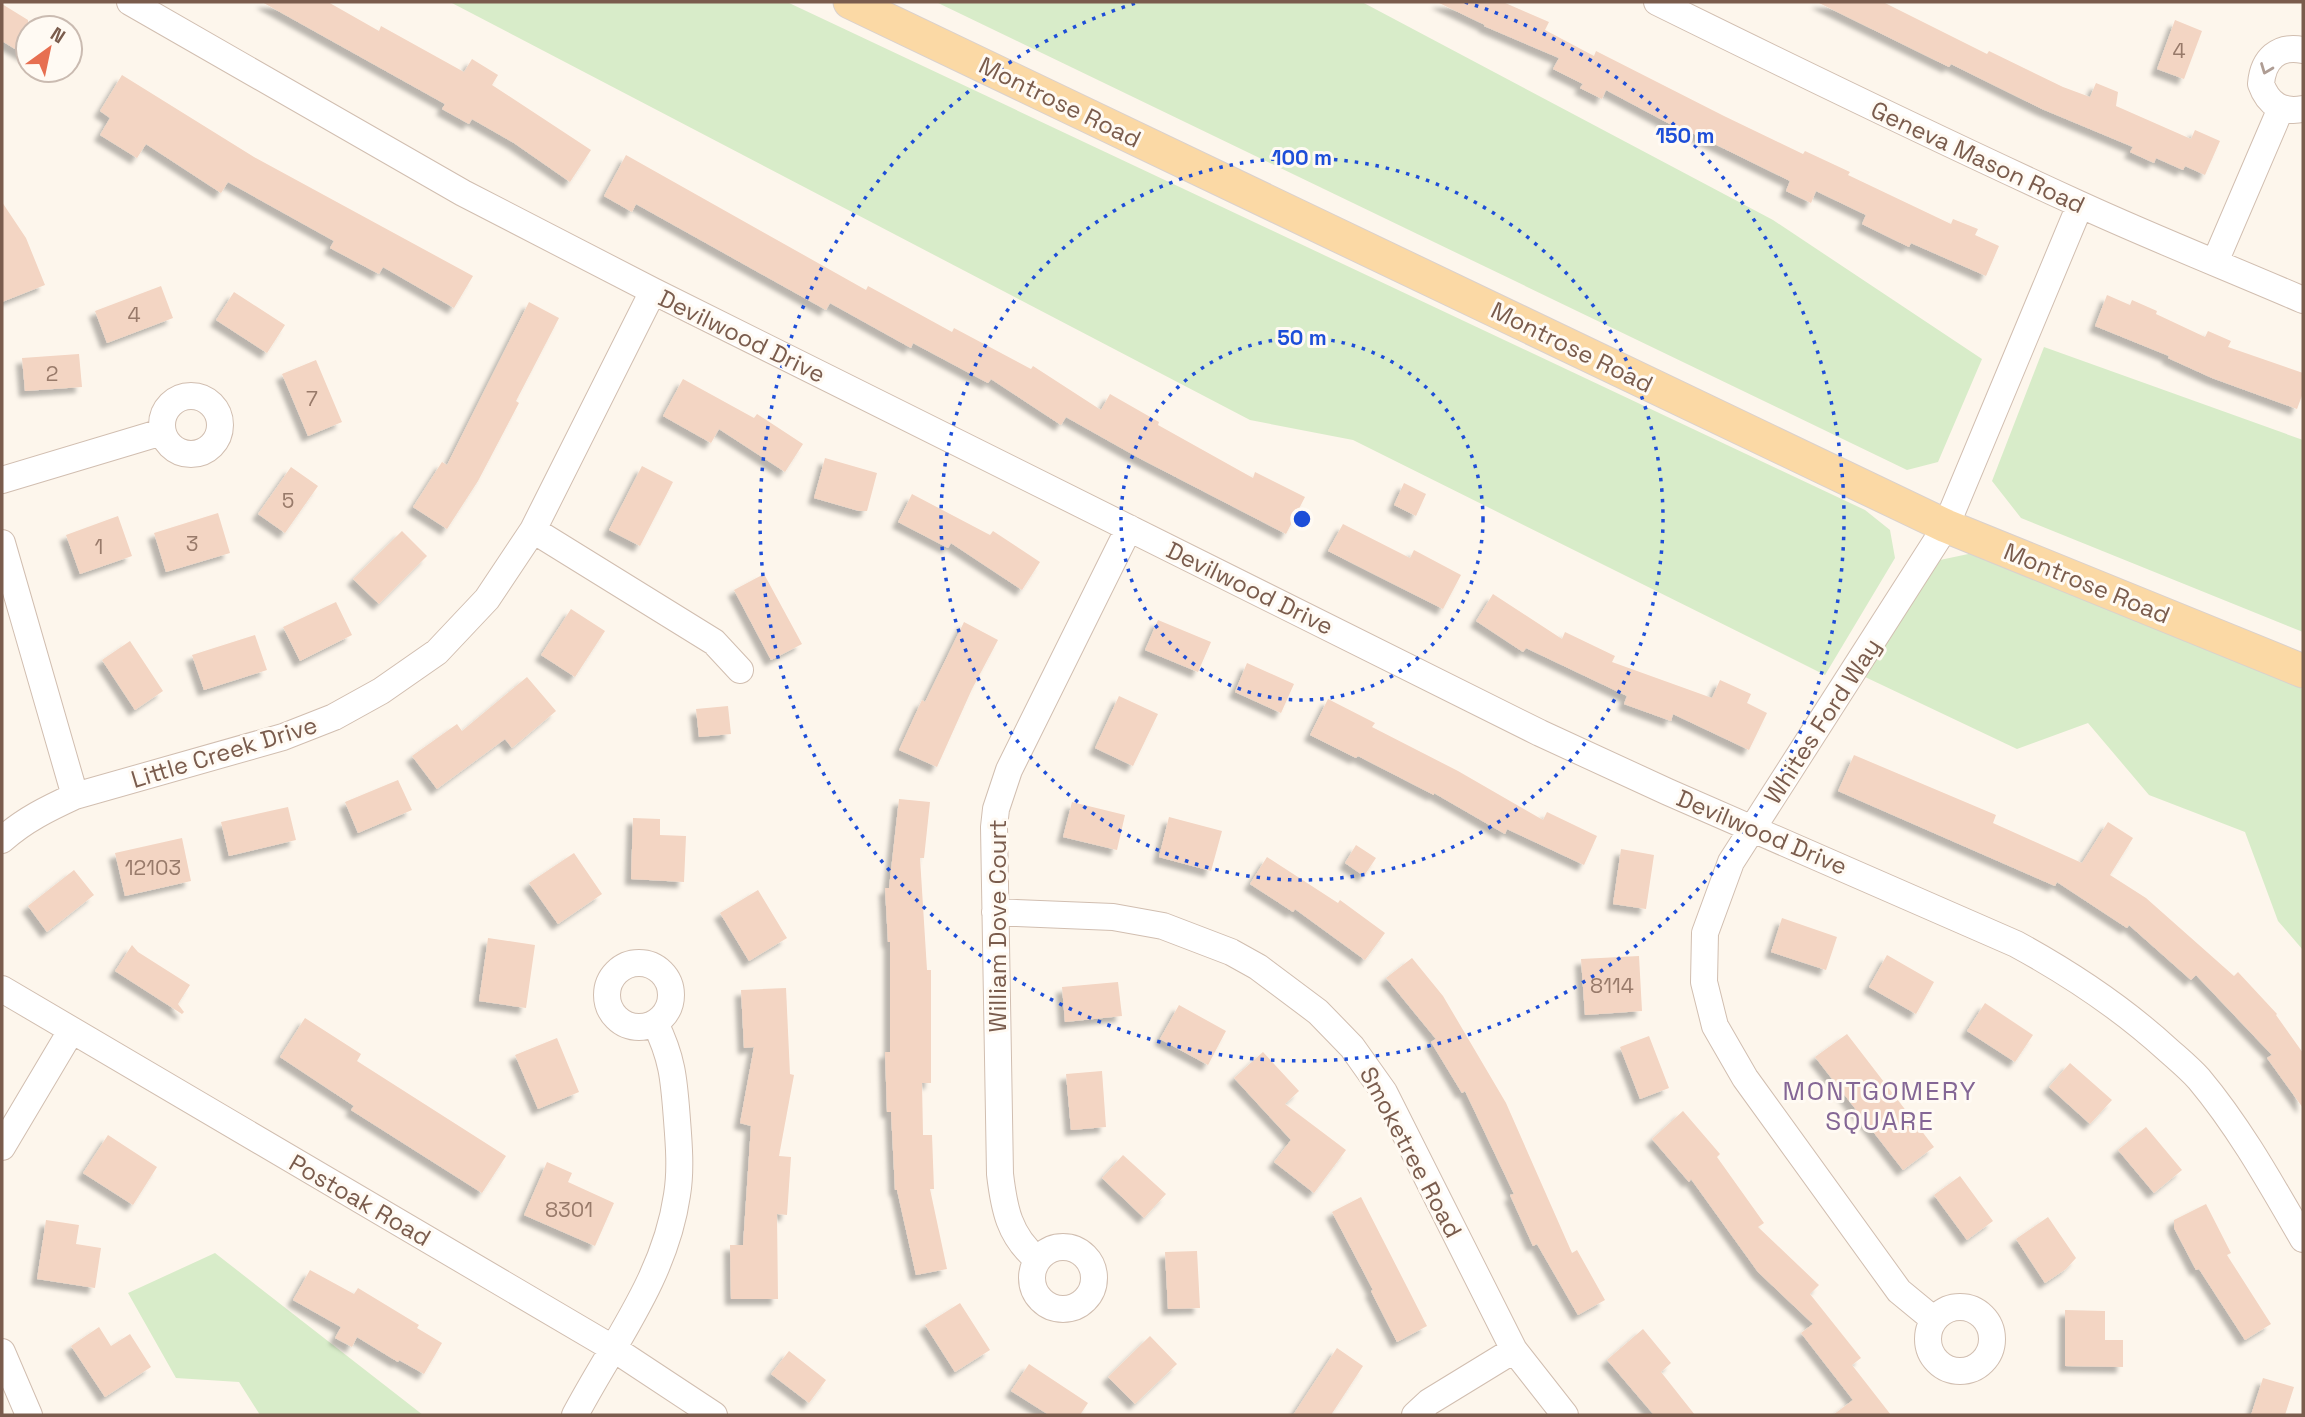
<svg xmlns="http://www.w3.org/2000/svg" width="2305" height="1417" font-family="'Space Grotesk',sans-serif">
	<defs>
		<filter id="shadow"><feDropShadow dx="-6" dy="6" stdDeviation="2" flood-color="#0004"/></filter>
	</defs>
	<rect width="100%" height="100%" fill="#fdf6ec"/>
	<path fill="#d8ecc9" d="M 450,2 L 787,2 L 1865,510 L 1890,530 L 1895,558 L 1825,675 L 1353,440 L 1250,420 Z
		M 936,2 L 1362,2 L 1773,220 L 1982,359 L 1938,462 L 1907,470 Z
		M 2044,347 L 2303,440 L 2303,632 L 2021,518 L 1992,481 Z
		M 1973,553 L 2303,689 L 2303,950 L 2278,921 L 2245,832 L 2149,795 L 2088,723 L 2017,749 L 1863,676 L 1940,560 Z
		M 215,1253 L 423,1415 L 260,1415 L 239,1382 L 176,1378 L 128,1293 Z"/>
	<path fill="#f3d5c3" filter="url(#shadow)" d="M 262,2 L 328,2 L 379,31 L 381,26 L 464,72 L 472,59 L 498,75 L 492,85 L 591,150 L 570,182 L 514,143 L 472,119 L 469,124 L 442,109 L 445,104 Z
		M 1437,2 L 1503,2 L 1549,22 L 1545,30 L 1594,56 L 1596,51 L 1724,116 L 1803,154 L 1805,151 L 1850,172 L 1848,175 L 1951,224 L 1953,219 L 1978,229 L 1975,235 L 1999,246 L 1986,276 L 1911,243 L 1909,247 L 1862,224 L 1866,215 L 1816,191 L 1811,203 L 1786,191 L 1790,181 L 1684,129 L 1683,131 L 1606,90 L 1602,99 L 1580,88 L 1583,84 L 1553,69 L 1559,58 L 1484,26 L 1485,25 Z
		M 1817,2 L 1883,2 L 1987,54 L 1989,51 L 2063,87 L 2090,97 L 2096,83 L 2118,92 L 2116,106 L 2191,139 L 2195,130 L 2220,141 L 2205,175 L 2185,166 L 2183,170 L 2156,158 L 2154,163 L 2130,152 L 2133,147 L 2042,109 L 1951,64 L 1949,67 Z
		M 2,4 L 28,20 L 28,57 L 2,41 Z
		M 2175,20 L 2202,31 L 2184,79 L 2157,69 Z
		M 122,75 L 254,157 L 473,276 L 454,308 L 383,267 L 379,274 L 330,248 L 334,241 L 228,182 L 221,193 L 146,144 L 137,158 L 100,135 L 110,118 L 100,111 Z
		M 626,155 L 866,290 L 868,286 L 952,332 L 954,328 L 1031,369 L 1033,366 L 1101,410 L 1110,394 L 1159,422 L 1158,425 L 1253,478 L 1255,472 L 1305,497 L 1286,534 L 1139,458 L 1066,417 L 1061,425 L 991,379 L 988,383 L 913,343 L 911,348 L 830,303 L 826,310 L 636,204 L 632,212 L 604,196 Z
		M 2,202 L 26,238 L 45,285 L 2,302 Z
		M 161,286 L 173,318 L 107,343 L 95,311 Z
		M 234,292 L 285,325 L 267,353 L 216,320 Z
		M 2107,295 L 2130,305 L 2132,300 L 2157,311 L 2156,314 L 2205,337 L 2208,331 L 2231,341 L 2228,347 L 2303,373 L 2303,393 L 2297,409 L 2212,378 L 2168,358 L 2169,356 L 2095,326 Z
		M 529,302 L 559,318 L 516,401 L 519,403 L 478,481 L 447,529 L 413,507 L 442,462 L 447,465 Z
		M 79,354 L 82,387 L 25,391 L 22,358 Z
		M 316,360 L 342,422 L 308,436 L 282,374 Z
		M 683,379 L 754,418 L 757,414 L 803,444 L 785,472 L 719,429 L 711,443 L 663,416 Z
		M 825,458 L 877,473 L 867,511 L 859,511 L 814,498 Z
		M 642,466 L 673,482 L 640,546 L 609,530 Z
		M 291,467 L 318,486 L 285,533 L 258,514 Z
		M 1404,483 L 1426,494 L 1416,516 L 1394,505 Z
		M 912,494 L 990,535 L 993,531 L 1040,562 L 1022,590 L 951,543 L 948,548 L 898,522 Z
		M 218,513 L 230,553 L 166,572 L 154,533 Z
		M 118,516 L 132,556 L 80,574 L 66,535 Z
		M 1343,524 L 1410,558 L 1414,550 L 1461,575 L 1443,609 L 1328,551 Z
		M 402,531 L 427,556 L 379,604 L 353,579 Z
		M 764,574 L 802,644 L 771,660 L 734,590 Z
		M 1493,594 L 1562,639 L 1565,632 L 1615,656 L 1612,662 L 1712,698 L 1720,680 L 1751,694 L 1747,703 L 1767,713 L 1749,750 L 1673,714 L 1671,721 L 1624,704 L 1627,696 L 1526,648 L 1523,652 L 1476,621 Z
		M 336,602 L 352,635 L 300,661 L 283,627 Z
		M 571,609 L 605,631 L 575,677 L 541,655 Z
		M 1158,620 L 1211,642 L 1198,672 L 1145,650 Z
		M 964,622 L 998,640 L 972,689 L 937,767 L 899,750 L 922,700 L 925,702 Z
		M 255,635 L 267,670 L 204,690 L 192,655 Z
		M 130,641 L 163,691 L 135,710 L 102,660 Z
		M 1247,663 L 1294,684 L 1281,713 L 1235,692 Z
		M 527,677 L 556,711 L 512,748 L 505,739 L 437,789 L 412,756 L 457,724 L 462,731 Z
		M 1119,696 L 1158,714 L 1133,766 L 1095,748 Z
		M 1328,699 L 1375,723 L 1372,727 L 1458,771 L 1543,820 L 1547,812 L 1597,836 L 1584,865 L 1507,829 L 1505,834 L 1434,793 L 1434,795 L 1358,756 L 1356,758 L 1310,735 Z
		M 728,706 L 731,734 L 699,737 L 696,709 Z
		M 1854,755 L 1996,815 L 1993,823 L 2082,863 L 2108,822 L 2133,838 L 2110,875 L 2146,898 L 2234,976 L 2238,972 L 2277,1014 L 2276,1015 L 2303,1053 L 2303,1108 L 2267,1058 L 2272,1055 L 2196,975 L 2191,980 L 2129,925 L 2127,928 L 2057,882 L 2055,886 L 1838,791 Z
		M 398,780 L 412,810 L 358,833 L 345,802 Z
		M 899,799 L 930,802 L 924,858 L 920,858 L 927,970 L 931,970 L 931,1083 L 922,1083 L 923,1135 L 932,1135 L 934,1189 L 930,1189 L 947,1269 L 916,1275 L 897,1190 L 895,1190 L 891,1112 L 887,1112 L 885,1052 L 890,1052 L 890,942 L 888,942 L 885,888 L 889,888 Z
		M 1072,802 L 1125,815 L 1117,850 L 1063,837 Z
		M 288,807 L 296,840 L 229,856 L 221,822 Z
		M 1169,817 L 1222,831 L 1211,871 L 1159,857 Z
		M 633,818 L 660,819 L 660,835 L 686,836 L 684,882 L 631,879 Z
		M 182,838 L 191,881 L 125,896 L 115,853 Z
		M 1356,845 L 1376,858 L 1364,876 L 1345,863 Z
		M 1621,849 L 1654,855 L 1646,909 L 1613,904 Z
		M 574,853 L 602,894 L 558,924 L 529,883 Z
		M 1267,857 L 1338,903 L 1340,900 L 1385,933 L 1365,960 L 1295,909 L 1293,912 L 1250,884 Z
		M 74,870 L 94,895 L 47,932 L 28,906 Z
		M 758,890 L 787,938 L 749,961 L 720,913 Z
		M 1782,918 L 1837,937 L 1826,970 L 1771,952 Z
		M 488,938 L 535,945 L 526,1008 L 479,1001 Z
		M 132,945 L 138,952 L 190,985 L 178,1004 L 184,1012 L 182,1014 L 115,971 Z
		M 1887,955 L 1934,982 L 1916,1014 L 1869,987 Z
		M 1639,956 L 1642,1011 L 1585,1015 L 1581,959 Z
		M 1412,958 L 1443,996 L 1506,1103 L 1572,1253 L 1577,1250 L 1605,1300 L 1578,1315 L 1537,1244 L 1533,1246 L 1510,1195 L 1514,1194 L 1465,1091 L 1462,1093 L 1431,1042 L 1436,1039 L 1386,978 Z
		M 1118,982 L 1122,1016 L 1065,1022 L 1062,987 Z
		M 786,988 L 790,1074 L 794,1075 L 779,1156 L 791,1157 L 787,1215 L 777,1214 L 778,1299 L 731,1299 L 730,1245 L 743,1245 L 751,1126 L 740,1123 L 754,1047 L 744,1048 L 741,990 Z
		M 1985,1003 L 2033,1035 L 2015,1062 L 1967,1031 Z
		M 1179,1005 L 1226,1031 L 1208,1065 L 1160,1039 Z
		M 305,1018 L 361,1054 L 357,1061 L 506,1156 L 482,1193 L 351,1110 L 354,1106 L 280,1057 Z
		M 1847,1034 L 1934,1147 L 1903,1170 L 1815,1057 Z
		M 1649,1036 L 1669,1088 L 1640,1099 L 1620,1047 Z
		M 557,1038 L 579,1092 L 538,1109 L 515,1055 Z
		M 1263,1052 L 1299,1091 L 1285,1104 L 1346,1150 L 1314,1193 L 1274,1162 L 1291,1140 L 1234,1078 Z
		M 2070,1063 L 2112,1100 L 2090,1124 L 2049,1087 Z
		M 1102,1071 L 1106,1127 L 1071,1130 L 1066,1074 Z
		M 1683,1111 L 1720,1154 L 1717,1157 L 1764,1223 L 1758,1227 L 1819,1285 L 1810,1294 L 1861,1358 L 1852,1365 L 1891,1415 L 1833,1415 L 1853,1400 L 1801,1333 L 1813,1324 L 1758,1272 L 1691,1179 L 1689,1182 L 1652,1139 Z
		M 2146,1127 L 2182,1170 L 2154,1193 L 2118,1150 Z
		M 108,1135 L 157,1167 L 133,1205 L 83,1173 Z
		M 1123,1155 L 1166,1194 L 1144,1218 L 1102,1178 Z
		M 547,1162 L 572,1173 L 568,1182 L 614,1203 L 595,1246 L 524,1215 Z
		M 1960,1176 L 1993,1221 L 1967,1240 L 1934,1195 Z
		M 1361,1197 L 1427,1326 L 1397,1342 L 1371,1291 L 1373,1290 L 1332,1212 Z
		M 2206,1204 L 2231,1253 L 2227,1255 L 2271,1324 L 2245,1340 L 2199,1269 L 2196,1270 L 2174,1228 L 2174,1220 Z
		M 2048,1217 L 2076,1258 L 2066,1269 L 2045,1283 L 2016,1239 Z
		M 46,1220 L 79,1225 L 76,1244 L 101,1248 L 95,1288 L 37,1279 Z
		M 1197,1251 L 1200,1308 L 1168,1309 L 1165,1252 Z
		M 310,1270 L 354,1294 L 358,1288 L 419,1325 L 417,1328 L 442,1343 L 424,1374 L 399,1360 L 398,1362 L 357,1337 L 352,1347 L 335,1338 L 341,1327 L 293,1300 Z
		M 960,1303 L 990,1350 L 955,1372 L 925,1325 Z
		M 2065,1310 L 2105,1311 L 2105,1340 L 2123,1340 L 2123,1367 L 2065,1366 Z
		M 99,1327 L 111,1346 L 130,1334 L 151,1367 L 105,1397 L 71,1346 Z
		M 1643,1329 L 1671,1363 L 1661,1372 L 1695,1415 L 1654,1415 L 1607,1360 Z
		M 1150,1336 L 1177,1364 L 1135,1404 L 1108,1377 Z
		M 1337,1348 L 1363,1366 L 1331,1415 L 1293,1415 Z
		M 789,1351 L 826,1380 L 809,1403 L 771,1374 Z
		M 1029,1364 L 1088,1403 L 1080,1415 L 1049,1415 L 1011,1391 Z
		M 2263,1378 L 2294,1387 L 2285,1415 L 2251,1415 Z"/>
	<g fill="none" stroke-linecap="round" stroke-linejoin="round">
		<g stroke="#d1beb0" stroke-width="28">
			<path id="minor" d="M 130,2 L 463,193 L 653,291 L 1540,733 L 1668,792 L 2016,944 C 2071,974 2121,1007 2168,1050 C 2178,1059 2189,1068 2199,1079 C 2240,1128 2271,1184 2303,1239
				M 1657,2 C 1797,71 1937,139 2079,204 C 2153,238 2229,268 2303,300
				M 2303,50 C 2278,45 2263,59 2261,84 C 2268,104 2282,113 2303,109
				M 2215,262 L 2281,108
				M162 425a29 29 0 1 1 58 0a29 29 0 1 1-58 0Z
				M 2,480 L 162,432
				M 533,530 L 714,642 L 740,670
				M 2,543 L 75,796
				M 2,840 C 24,820 49,808 75,796 L 283,737 L 334,717 L 381,691 L 437,652 L 487,599 L 533,530 L 653,291
				M 995,912 L 1113,917 L 1163,926 L 1231,952 L 1258,967 L 1318,1012 L 1352,1047 L 1384,1092 L 1514,1350 L 1565,1415
				M607 995a32 32 0 1 1 64 0a32 32 0 1 1-64 0Z
				M 2,989 L 614,1349 L 714,1415
				M 2,1147 L 71,1031
				M1032 1278a31 31 0 1 1 62 0a31 31 0 1 1-62 0Z
				M 1037,1259 C 1009,1236 1004,1208 1000,1174 L 994,827 L 996,809 L 1009,770 L 1129,528
				M1928 1339a32 32 0 1 1 64 0a32 32 0 1 1-64 0Z
				M 1933,1319 L 1899,1291 L 1745,1078 L 1715,1026 L 1704,982 L 1705,933 L 1731,862 L 1946,526 L 2080,205
				M 2,1352 L 29,1415
				M 575,1415 C 613,1343 665,1278 677,1195 C 681,1171 679,1145 677,1120 C 674,1081 673,1059 655,1023
				M 1415,1415 L 1429,1402 L 1514,1350"/>
		</g>
		<g stroke="#dad1cd" stroke-width="35">
			<path id="major" d="M 850,2 L 1946,526 L 2303,671"/>
		</g>
		<use href="#minor" stroke="#fff" stroke-width="26"/>
		<use href="#major" stroke="#fbd9a5" stroke-width="33"/>
	</g>
	<defs><path id="oneway-chevron" d="M-2-3.5L2.5 0L-2 3.5" fill="none" stroke-width="1.6" stroke-linecap="round" stroke-linejoin="round" transform="scale(1.75)"/></defs>
	<use stroke="#af9d94" href="#oneway-chevron" transform="translate(2266 69) rotate(111)"/>
	<g fill="none" stroke="#1d4ed8" stroke-width="3.5" stroke-dasharray="3.5 7">
		<circle cx="1302" cy="519" r="181"/>
		<circle cx="1302" cy="519" r="361"/>
		<path d="M1465 2A542 542 0 1 1 1139 2"/>
	</g>
	<g text-anchor="middle" dominant-baseline="central" stroke-width="6" stroke-linejoin="round" paint-order="stroke">
		<g font-size="21" fill="#987a6a">
			<text x="2179" y="50">4</text>
			<text x="134" y="314">4</text>
			<text x="52" y="373">2</text>
			<text x="312" y="398">7</text>
			<text x="288" y="500">5</text>
			<text x="192" y="543">3</text>
			<text x="99" y="546">1</text>
			<text x="153" y="867">12103</text>
			<text x="1612" y="985">8114</text>
			<text x="569" y="1209">8301</text>
		</g>
		<g font-size="24" fill="#7a5c4d" stroke="#fffaf3">
			<text transform="translate(1060 102) rotate(26)">Montrose Road</text>
			<text transform="translate(1978 157) rotate(25)">Geneva Mason Road</text>
			<text transform="translate(742 336) rotate(26)">Devilwood Drive</text>
			<text transform="translate(1572 347) rotate(26)">Montrose Road</text>
			<text transform="translate(2087 583) rotate(22)">Montrose Road</text>
			<text transform="translate(1250 588) rotate(26)">Devilwood Drive</text>
			<text transform="translate(1822 721) rotate(-57)">Whites Ford Way</text>
			<text transform="translate(224 752) rotate(-17)">Little Creek Drive</text>
			<text transform="translate(1762 832) rotate(23)">Devilwood Drive</text>
			<text transform="translate(997 926) rotate(-90)">William Dove Court</text>
			<text transform="translate(1411 1152) rotate(62)">Smoketree Road</text>
			<text transform="translate(360 1200) rotate(30)">Postoak Road</text>
		</g>
		<g font-size="26" letter-spacing="2" fill="#846695" stroke="#fffaf3">
			<text x="1880" y="1091">MONTGOMERY<tspan x="1880" dy="30">SQUARE</tspan></text>
		</g>
	</g>
	<circle cx="1302" cy="519" r="10" fill="#1d4ed8" stroke="#fffaf3" stroke-width="3.5"/>
	<g font-size="21" text-anchor="middle" font-weight="bold" fill="#1d4ed8" stroke="#fffaf3" stroke-width="6" stroke-linejoin="round" paint-order="stroke">
		<text x="1685" y="143">150 m</text>
		<text x="1302" y="165">100 m</text>
		<text x="1302" y="345">50 m</text>
	</g>
	<rect width="2305" height="1417" fill="none" stroke="#7a5c4d" stroke-width="7"/>
	<g transform="translate(49 49) rotate(33)"><circle r="33" fill="#fffaf3" stroke="#cabbb1" stroke-width="2"/>
	<path d="M0-5L12 26L0 18L-12 26Z" fill="#e76f51"/>
	<text y="-10" font-size="19" font-weight="bold" text-anchor="middle" fill="#7a5c4d">N</text>
	</g>
</svg>
